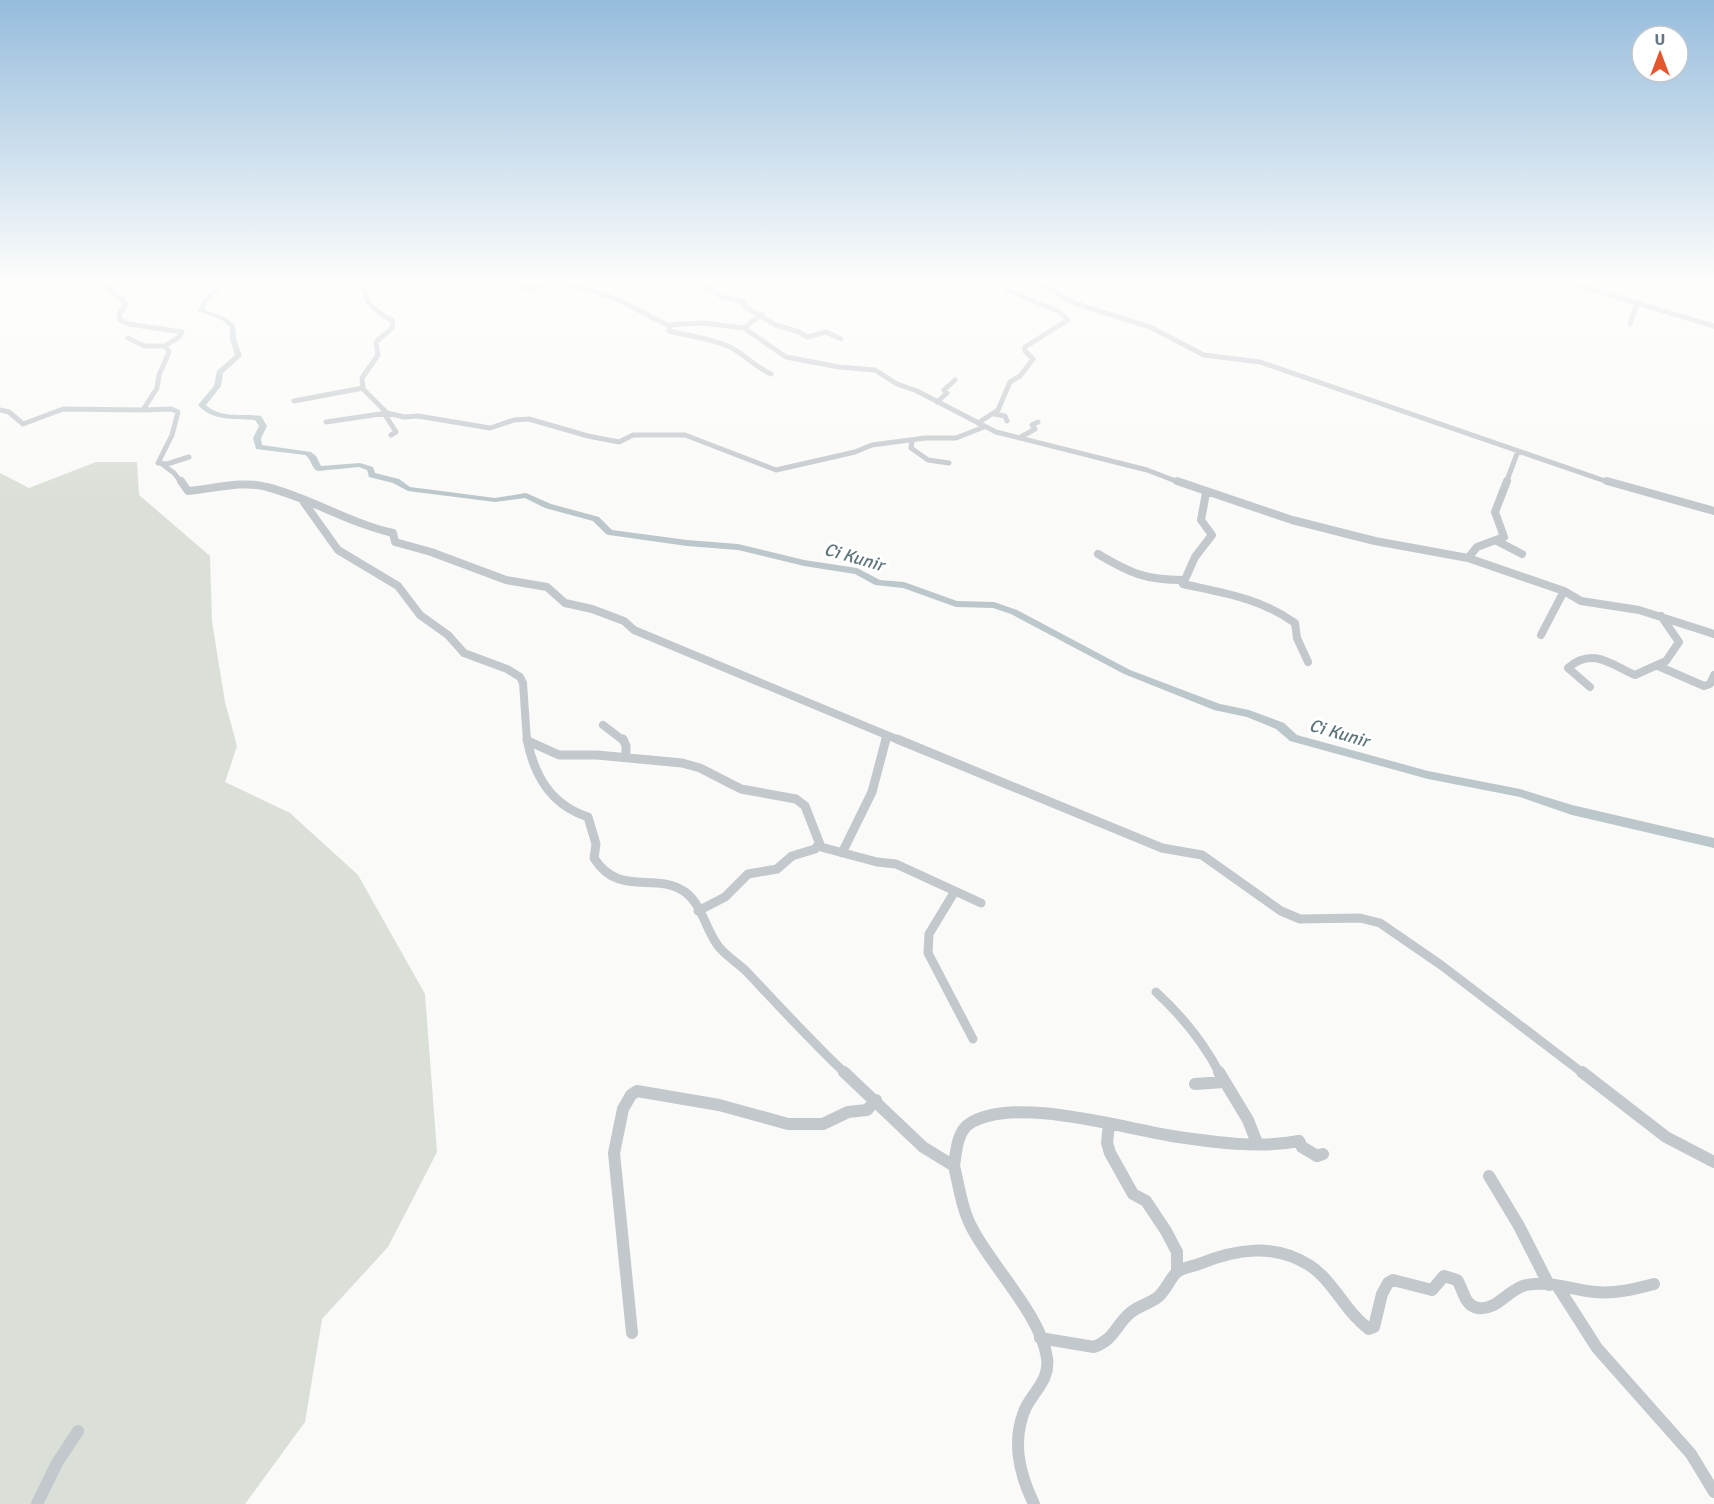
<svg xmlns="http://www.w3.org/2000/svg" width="1714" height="1504" font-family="Signika,sans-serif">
	<rect width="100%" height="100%" fill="#fafaf8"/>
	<path fill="#dadfd7" d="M 96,462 L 137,462 L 139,495 L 210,556 L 212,622 L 225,702 L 237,746 L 225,782 L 290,813 L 358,875 L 425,994 L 437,1152 L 388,1247 L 322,1319 L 305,1422 L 245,1504 L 0,1504 L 0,473 L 29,488 Z"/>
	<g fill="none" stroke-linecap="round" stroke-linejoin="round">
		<path fill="#bbc7cb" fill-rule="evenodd" d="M 219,283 L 225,283 L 207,303 L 205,310 L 226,318 L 235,325 L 236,339 L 242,356 L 223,373 L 221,386 L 206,405 C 220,419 243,413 261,416 L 267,426 L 261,438 L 262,445 L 311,452 L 316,456 L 321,466 L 360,463 L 373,467 L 375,473 L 399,479 L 410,487 L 495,498 L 526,493 L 551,504 L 599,517 L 612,530 L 687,540 L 738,544 L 804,560 L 857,568 L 880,580 L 904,582 L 957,601 L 994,602 L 1017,610 L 1130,670 L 1220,704 L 1249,710 L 1284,723 L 1297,735 L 1428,771 L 1520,789 L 1572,805 L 1714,838 L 1714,848 L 1572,815 L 1520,797 L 1428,779 L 1290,741 L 1276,729 L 1247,717 L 1214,710 L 1124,674 L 1011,614 L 993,608 L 956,607 L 903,588 L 875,585 L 855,574 L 804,566 L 738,550 L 687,546 L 609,535 L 606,534 L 593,521 L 545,508 L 525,498 L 495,502 L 408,491 L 393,483 L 369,477 L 367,470 L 359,467 L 318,471 C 311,469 312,459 305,455 L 256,449 L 253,438 L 259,426 L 255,420 C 235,418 213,422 198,405 L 214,386 L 217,371 L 235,355 L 230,339 L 230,327 L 222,320 L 198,311 L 202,301 Z"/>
		<path stroke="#c3c8cc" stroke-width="5" d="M 364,283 C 362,303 378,313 393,321 L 392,328 L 376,342 L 378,355 L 362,378 L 363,389 L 387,413 L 404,417 L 418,416 L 490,428 L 514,420 L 529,419 L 588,436 L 619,442 L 633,435 L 685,435 L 776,470 L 855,452 L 872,445 L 925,438 L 956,438 L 984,427
			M 515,283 L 528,289 L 556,283
			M 556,283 L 584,288 L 621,301 L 667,325 L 703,323 L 744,328 L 786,357 L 839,367 L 875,370 L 897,384 L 917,391 L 996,432 L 1147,470 L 1181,483
			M 701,283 L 722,297 L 744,302 L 745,307 L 776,325 L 799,332 L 807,337 L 826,332 L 841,339
			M 1040,283 L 1074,303 L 1150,327 L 1204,355 L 1260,362 L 1611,483
			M 1434,283 L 1454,285
			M 1570,283 L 1714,326
			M 1483,286 L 1487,283
			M 1630,324 L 1637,303
			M 671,326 L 669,331 C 689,336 709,338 728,346 C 743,353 755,367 771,374
			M 744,328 L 762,314
			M 128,338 L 144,346 L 165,346
			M 294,401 L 363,388
			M 937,402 L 947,393 L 944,390 L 955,380
			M 0,410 L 9,412 L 23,424 L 63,409 L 143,410 L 157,388 L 159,375 L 169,352 L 165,346 L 179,337 L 182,332 L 129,324 L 120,320 L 119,315 L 126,303 C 116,296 112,288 100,283
			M 143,410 L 171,409 L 178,412 L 172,435 L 158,463 L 167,464 L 189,457
			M 384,413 L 396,432 L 391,435
			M 994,414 L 1005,416 L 1007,421
			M 326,422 L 387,413
			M 978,423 L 998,410 L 1010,382 L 1020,376 L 1033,359 L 1025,351 L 1025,347 L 1068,320 L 1058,311 L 1007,290 L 1011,283
			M 1019,438 L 1035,429 L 1032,425 L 1038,422
			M 912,441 L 911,448 L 928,460 L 949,463
			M 162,464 L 174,473 L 182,483
			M 1506,483 L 1518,451"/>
		<path stroke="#c3c8cc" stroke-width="8" d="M 181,481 L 188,491 C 212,489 243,480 267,487 C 310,498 349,523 393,533 L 395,542 L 431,552 L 506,580 L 547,587 L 565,603 L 592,609 L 624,621 L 634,630 L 901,741
			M 1177,481 L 1292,520 L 1375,541 L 1468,558 L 1564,591 L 1581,601 L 1639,610 L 1714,634
			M 1607,481 L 1714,511
			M 1206,493 L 1201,520 L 1212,535 L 1195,557 L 1183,584 C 1224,593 1260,598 1295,623 L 1297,638 L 1308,662
			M 303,501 L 338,550 L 398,586 L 420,615 L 448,635 L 464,653 L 507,669 L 520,677 L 523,683 L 527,741
			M 1497,541 L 1522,554
			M 1098,554 C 1130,573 1145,580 1183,580
			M 1468,558 L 1477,547 L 1504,537 L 1495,512 L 1507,481
			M 1541,635 L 1564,591
			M 1658,666 L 1704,686 L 1710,684 L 1714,675
			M 1590,687 L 1568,668 C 1593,646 1613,666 1635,675 L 1666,661 L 1679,642 L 1661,616
			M 603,725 L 624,741
			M 885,741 L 887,735"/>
		<path stroke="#c3c8cc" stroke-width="9" d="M 527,739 C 534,776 551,805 588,817 L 596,844 L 594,858 C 619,898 656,871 685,892 C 702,904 706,931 719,947 C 726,956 738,963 746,971 C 779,1006 811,1041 846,1074
			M 623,739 L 626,746 L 626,757
			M 897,739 L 1162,848 L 1202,855 L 1281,911 L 1300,919 L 1360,918 L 1380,923 L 1441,965 L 1584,1074
			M 528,741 L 559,755 L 597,755 L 682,763 L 700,768 L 741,789 L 796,799 L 805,806 L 821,847 L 877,862 L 896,864 L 981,903
			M 842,853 L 872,792 L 886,739
			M 955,891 L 929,934 L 928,953 L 973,1039
			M 698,911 L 725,897 L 748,874 L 777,869 L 792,856 L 815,849 L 818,845
			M 1156,992 C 1181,1015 1204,1043 1220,1074"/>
		<path stroke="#c3c8cc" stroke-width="12" d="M 844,1072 L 923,1147 L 954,1166 C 959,1186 962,1210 972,1228 C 992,1267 1041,1315 1047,1358 C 1050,1379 1035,1390 1026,1407 C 1011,1440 1019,1473 1034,1504
			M 1219,1072 L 1248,1120 L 1257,1143
			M 1582,1072 L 1666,1137 L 1714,1162
			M 1195,1084 L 1224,1082
			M 1109,1124 L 1107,1143 L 1110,1153 L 1133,1194 L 1146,1201 L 1166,1231 L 1177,1252 L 1177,1272
			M 954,1166 C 956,1153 957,1132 969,1124 C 1013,1095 1122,1128 1172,1136 C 1213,1142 1258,1149 1299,1141 L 1302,1147 L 1317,1156 L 1323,1154
			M 1489,1176 L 1519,1226 L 1549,1285
			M 1558,1287 L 1597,1348 L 1691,1454 L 1714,1492
			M 632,1333 L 614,1153 L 623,1109 L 631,1095 L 637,1091 L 719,1105 L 788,1124 L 823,1124 L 848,1112 L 867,1110 L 876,1100
			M 1040,1338 L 1094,1347 C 1115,1339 1115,1326 1130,1313 C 1138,1306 1149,1304 1158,1297 C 1166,1290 1171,1277 1177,1272 C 1182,1268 1193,1266 1199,1264 C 1236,1249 1274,1243 1309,1265 C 1334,1281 1345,1312 1369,1329 L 1374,1327 L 1382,1294 L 1388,1283 L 1393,1280 L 1432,1290 L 1444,1276 L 1457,1280 C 1464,1290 1464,1306 1478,1308 C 1497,1311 1508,1289 1526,1285 C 1549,1280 1573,1290 1595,1292 C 1615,1294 1635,1289 1654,1284
			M 37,1504 L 57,1463 L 78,1431"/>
	</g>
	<linearGradient id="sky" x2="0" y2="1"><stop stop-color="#96bcdc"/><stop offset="0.57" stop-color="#fdfdfc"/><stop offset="1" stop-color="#fdfdfc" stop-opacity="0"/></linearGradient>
	<rect width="1714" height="493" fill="url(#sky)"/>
	<g text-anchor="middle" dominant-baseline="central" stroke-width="6" stroke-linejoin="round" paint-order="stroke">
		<g font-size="18" font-style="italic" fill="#60757c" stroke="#fff">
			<text transform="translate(854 557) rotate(16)">Ci Kunir</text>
			<text transform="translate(1339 733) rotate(16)">Ci Kunir</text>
		</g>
	</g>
	<g transform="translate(1660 54)"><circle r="28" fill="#ffffff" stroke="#c1c8cd" stroke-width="1.5"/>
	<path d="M0-4.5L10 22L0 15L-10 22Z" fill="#e4572e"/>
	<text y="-9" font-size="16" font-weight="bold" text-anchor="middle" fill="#657683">U</text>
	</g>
</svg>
